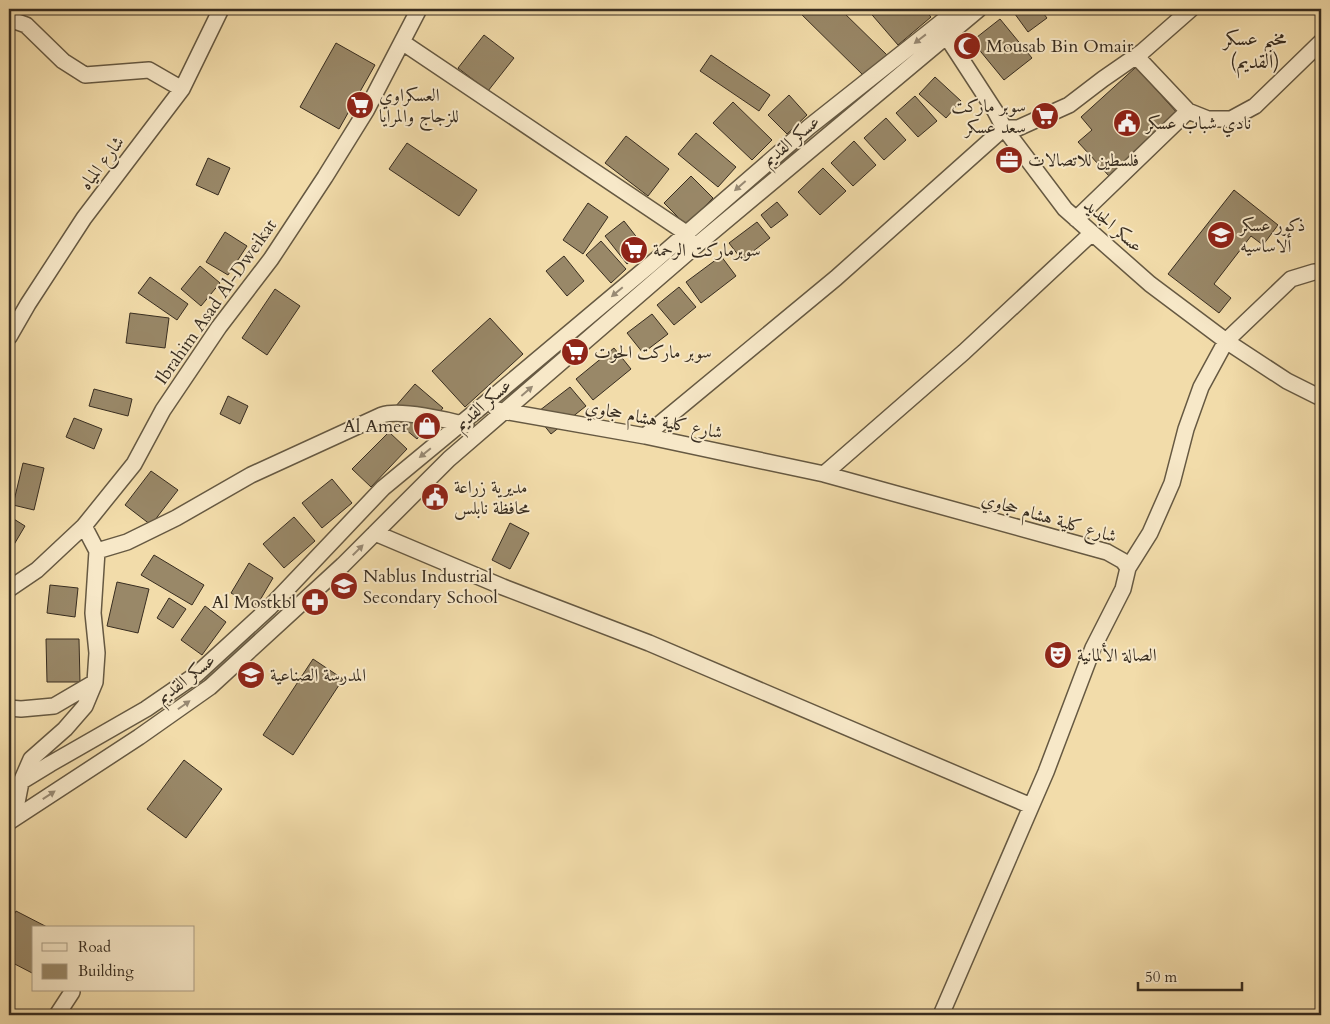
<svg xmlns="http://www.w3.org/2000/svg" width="1330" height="1024" font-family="Cardo,Amiri,serif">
	<rect width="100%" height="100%" fill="#f2dcaa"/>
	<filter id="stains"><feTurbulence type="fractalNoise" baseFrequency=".004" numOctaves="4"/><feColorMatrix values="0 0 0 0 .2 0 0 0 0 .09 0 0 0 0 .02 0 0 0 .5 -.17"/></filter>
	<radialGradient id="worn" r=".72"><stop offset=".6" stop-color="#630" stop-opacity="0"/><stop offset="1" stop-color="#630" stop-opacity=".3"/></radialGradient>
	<path fill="#998868" stroke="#382d20" d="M 796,9 L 840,9 L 887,55 L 865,77 Z
		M 867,9 L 924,9 L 931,17 L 898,45 Z
		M 1014,9 L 1040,9 L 1047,18 L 1028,32 L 1012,10 Z
		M 1000,19 L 1032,58 L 1004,80 L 972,41 Z
		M 484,35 L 514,58 L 488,91 L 458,68 Z
		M 336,43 L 375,65 L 339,129 L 300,107 Z
		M 711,55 L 770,95 L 759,111 L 700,71 Z
		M 1136,67 L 1178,114 L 1109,176 L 1078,142 L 1092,130 L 1081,117 Z
		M 935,77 L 961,101 L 946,118 L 919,94 Z
		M 789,95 L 807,115 L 787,134 L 768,115 Z
		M 915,96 L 937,121 L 918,137 L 896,113 Z
		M 733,102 L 772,140 L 752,160 L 713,123 Z
		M 886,118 L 906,140 L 884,160 L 864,138 Z
		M 696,133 L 736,167 L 718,187 L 678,154 Z
		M 626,136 L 669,169 L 648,196 L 605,163 Z
		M 854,141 L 876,165 L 853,186 L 831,163 Z
		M 407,143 L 477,190 L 459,216 L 389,169 Z
		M 208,158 L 230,168 L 218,195 L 196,185 Z
		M 823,168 L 846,191 L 820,215 L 798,192 Z
		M 691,176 L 713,198 L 686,225 L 664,203 Z
		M 1234,190 L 1278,225 L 1263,245 L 1251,236 L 1214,284 L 1231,298 L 1219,313 L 1168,274 Z
		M 777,202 L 788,215 L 771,228 L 761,215 Z
		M 588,203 L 608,217 L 583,254 L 563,240 Z
		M 624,221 L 646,249 L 627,264 L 605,236 Z
		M 757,222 L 770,238 L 742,260 L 729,243 Z
		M 225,232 L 247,246 L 228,275 L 206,262 Z
		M 601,241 L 626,269 L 611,283 L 586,255 Z
		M 564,256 L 584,281 L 567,296 L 546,271 Z
		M 721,256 L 736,276 L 701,303 L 686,282 Z
		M 200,266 L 220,283 L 201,306 L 181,289 Z
		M 150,277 L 188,304 L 177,320 L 138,293 Z
		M 679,287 L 696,307 L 674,325 L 657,305 Z
		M 275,289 L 300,306 L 267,355 L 242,338 Z
		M 130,313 L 169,318 L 165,348 L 126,343 Z
		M 652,314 L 668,334 L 643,353 L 627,333 Z
		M 490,318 L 523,354 L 465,407 L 432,371 Z
		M 614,348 L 631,369 L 593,400 L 576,379 Z
		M 415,384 L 443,408 L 417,439 L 388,415 Z
		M 570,387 L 586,406 L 551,434 L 535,414 Z
		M 94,389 L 132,399 L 128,416 L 89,406 Z
		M 228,396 L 248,406 L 240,424 L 220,414 Z
		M 74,418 L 102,429 L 94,449 L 66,437 Z
		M 389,432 L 407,449 L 371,487 L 352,469 Z
		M 23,463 L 44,468 L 34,510 L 13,505 Z
		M 151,471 L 178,490 L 151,525 L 125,505 Z
		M 332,479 L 352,503 L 322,528 L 302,503 Z
		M 9,516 L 25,526 L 9,553 Z
		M 294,517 L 315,541 L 284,568 L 263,544 Z
		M 510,523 L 529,533 L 510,569 L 492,560 Z
		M 154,555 L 204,585 L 192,605 L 141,575 Z
		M 249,563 L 273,578 L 256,607 L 231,593 Z
		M 117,582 L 149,589 L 138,633 L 107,626 Z
		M 50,585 L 78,588 L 75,617 L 47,613 Z
		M 169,598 L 186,609 L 173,628 L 157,618 Z
		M 205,606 L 226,622 L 202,655 L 181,640 Z
		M 46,639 L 79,639 L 80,682 L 47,682 Z
		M 313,659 L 343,679 L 293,755 L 263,735 Z
		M 184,760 L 222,789 L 186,838 L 147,809 Z
		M 16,911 L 49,928 L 34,928 L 34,974 L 9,961 L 9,924 Z"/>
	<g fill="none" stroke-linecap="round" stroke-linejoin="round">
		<g stroke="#665942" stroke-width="18">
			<path id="minor" d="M 9,19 L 26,25 L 63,61 L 85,75 L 149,70 L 182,89
				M 941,28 L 995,111 L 1004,128 L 1065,209 L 1150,284 L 1226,341 L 1287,381 L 1321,398
				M 402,42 L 686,233 L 689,241
				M 1136,56 L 1188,111 L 1208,119 L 1231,119 L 1255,106 L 1321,42
				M 1076,219 L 1188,111
				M 9,337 L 28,304 L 84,218 L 182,89 L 221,9
				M 497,410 L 645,436 L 824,474 L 1107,552 L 1123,561 L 1128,568 L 1123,589 L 1093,648 L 1046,772 L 941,1015
				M 645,436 L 836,278 L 1004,128 L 1018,128 L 1069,105 L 1103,79 L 1142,52 L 1191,9
				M 824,474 L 964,352 L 1092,233
				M 375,533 L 503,587 L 649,643 L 1031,806
				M 97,551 L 127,542 L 176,518 L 251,475 L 382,415 C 400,409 448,420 466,425
				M 1128,568 L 1150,533 L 1172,483 L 1186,429 L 1201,387 L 1226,341 L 1291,279 L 1314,272 L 1321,272
				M 9,589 L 37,570 L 84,526 L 134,464 L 163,410 L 219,327 L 271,259 L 325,177 L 366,111 L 419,9
				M 9,708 L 21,709 L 54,706 L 95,682
				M 9,789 L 50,764 L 146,709 L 197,674 L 269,608 L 383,488 L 481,407 L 650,265 L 809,127 L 958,9
				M 14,818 L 21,782 L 31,759 L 65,729 L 85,706 L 95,682 L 97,653 L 93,613 L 97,551 L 84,526
				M 9,822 L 139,737 L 210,687 L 343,565 L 449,459 L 692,249 L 979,9
				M 57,1015 L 72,992"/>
		</g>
		<use href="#minor" stroke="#f7e8c8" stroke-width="15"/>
	</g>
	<defs><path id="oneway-solid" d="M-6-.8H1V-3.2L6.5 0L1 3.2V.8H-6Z" transform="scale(1.25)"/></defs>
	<g fill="#988a74">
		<use href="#oneway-solid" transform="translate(920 39) rotate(142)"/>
		<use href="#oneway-solid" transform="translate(740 186) rotate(139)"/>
		<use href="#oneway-solid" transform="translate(617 292) rotate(140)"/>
		<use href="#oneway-solid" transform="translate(527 391) rotate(-41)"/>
		<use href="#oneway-solid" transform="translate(425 453) rotate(141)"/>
		<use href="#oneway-solid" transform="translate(358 550) rotate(-45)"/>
		<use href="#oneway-solid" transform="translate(184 705) rotate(-35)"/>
		<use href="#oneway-solid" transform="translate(49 795) rotate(-33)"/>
	</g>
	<defs>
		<g id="mosque-disc" transform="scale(1.4375)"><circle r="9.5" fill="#8f2418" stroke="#f7e8c8"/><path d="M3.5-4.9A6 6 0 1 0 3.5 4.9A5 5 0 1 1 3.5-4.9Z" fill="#fff"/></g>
		<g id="supermarket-disc" transform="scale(1.4375)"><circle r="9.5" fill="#8f2418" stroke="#f7e8c8"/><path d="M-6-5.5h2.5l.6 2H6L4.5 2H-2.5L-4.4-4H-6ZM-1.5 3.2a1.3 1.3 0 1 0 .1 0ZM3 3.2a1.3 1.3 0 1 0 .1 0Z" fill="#fff"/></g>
		<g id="civic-disc" transform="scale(1.4375)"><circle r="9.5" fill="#8f2418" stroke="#f7e8c8"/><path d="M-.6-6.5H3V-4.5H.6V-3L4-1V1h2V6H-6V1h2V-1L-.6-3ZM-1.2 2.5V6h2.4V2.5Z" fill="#fff"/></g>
		<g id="office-disc" transform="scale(1.4375)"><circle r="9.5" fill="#8f2418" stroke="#f7e8c8"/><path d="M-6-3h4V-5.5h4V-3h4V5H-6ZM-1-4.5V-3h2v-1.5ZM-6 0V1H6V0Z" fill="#fff"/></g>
		<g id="school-disc" transform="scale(1.4375)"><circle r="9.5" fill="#8f2418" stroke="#f7e8c8"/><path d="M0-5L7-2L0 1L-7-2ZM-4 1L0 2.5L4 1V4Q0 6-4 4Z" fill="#fff"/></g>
		<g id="shop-disc" transform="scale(1.4375)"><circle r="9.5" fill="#8f2418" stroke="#f7e8c8"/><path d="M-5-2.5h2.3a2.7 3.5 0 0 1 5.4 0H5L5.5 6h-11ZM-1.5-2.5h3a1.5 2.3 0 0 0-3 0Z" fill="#fff"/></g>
		<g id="pharmacy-disc" transform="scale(1.4375)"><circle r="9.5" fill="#8f2418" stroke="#f7e8c8"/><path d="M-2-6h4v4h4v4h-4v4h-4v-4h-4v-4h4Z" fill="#fff"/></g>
		<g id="theatre-disc" transform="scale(1.4375)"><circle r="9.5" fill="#8f2418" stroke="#f7e8c8"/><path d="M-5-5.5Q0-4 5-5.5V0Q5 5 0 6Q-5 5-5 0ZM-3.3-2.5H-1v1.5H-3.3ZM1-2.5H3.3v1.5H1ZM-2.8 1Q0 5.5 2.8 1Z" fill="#fff"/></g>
	</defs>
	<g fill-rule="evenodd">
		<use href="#mosque-disc" x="967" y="46"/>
		<use href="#supermarket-disc" x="360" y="105"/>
		<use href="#supermarket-disc" x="1045" y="116"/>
		<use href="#civic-disc" x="1127" y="123"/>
		<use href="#office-disc" x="1009" y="160"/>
		<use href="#school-disc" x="1221" y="235"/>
		<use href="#supermarket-disc" x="634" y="250"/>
		<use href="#supermarket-disc" x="575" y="352"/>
		<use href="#shop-disc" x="427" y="426"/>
		<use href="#civic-disc" x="435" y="497"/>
		<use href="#school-disc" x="344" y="586"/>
		<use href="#pharmacy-disc" x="315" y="602"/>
		<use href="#theatre-disc" x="1058" y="655"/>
		<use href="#school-disc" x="251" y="675"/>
	</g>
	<g text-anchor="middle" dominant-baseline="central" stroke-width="4" stroke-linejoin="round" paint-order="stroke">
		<g font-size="18" fill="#382d20" stroke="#f7e8c8" text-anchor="start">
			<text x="986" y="46">Mousab Bin Omair</text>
			<text x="379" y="95">العسكراوي<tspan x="379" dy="21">للزجاج والمرايا</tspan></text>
			<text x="1026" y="106" text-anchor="end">سوبر ماركت<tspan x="1026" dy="21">سعد عسكر</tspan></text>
			<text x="1146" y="123">نادي شباب عسكر</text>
			<text x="1028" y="160">فلسطين للاتصالات</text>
			<text x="1240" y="225">ذكور عسكر<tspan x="1240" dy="21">ألاساسيه</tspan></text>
			<text x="653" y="250">سوبرماركت الرحمة</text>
			<text x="594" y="352">سوبر ماركت الحوت</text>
			<text x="408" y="426" text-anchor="end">Al Amer</text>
			<text x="454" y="487">مديرية زراعة<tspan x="454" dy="21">محافظة نابلس</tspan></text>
			<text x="363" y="576">Nablus Industrial<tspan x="363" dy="21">Secondary School</tspan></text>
			<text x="296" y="602" text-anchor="end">Al Mostkbl</text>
			<text x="1077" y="655">الصالة الألمانية</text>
			<text x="270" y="675">المدرسة الصناعية</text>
		</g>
		<g font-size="18" fill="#382d20" stroke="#f7e8c8">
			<text transform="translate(791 141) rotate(-40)">عسكر القديم</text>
			<text transform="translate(102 163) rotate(-53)">شارع المياه</text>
			<text transform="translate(1113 226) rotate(41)">عسكر الجديد</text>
			<text transform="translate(216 302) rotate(-55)">Ibrahim Asad Al-Dweikat</text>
			<text transform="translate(483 405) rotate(-41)">عسكر القديم</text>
			<text transform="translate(654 420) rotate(11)">شارع كلية هشام حجاوي</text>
			<text transform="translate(1049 518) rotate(16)">شارع كلية هشام حجاوي</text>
			<text transform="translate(186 679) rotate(-38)">عسكر القديم</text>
		</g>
		<g font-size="20" fill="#382d20" stroke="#f7e8c8">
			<text x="1255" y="38">مخيم عسكر<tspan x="1255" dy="23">(القديم)</tspan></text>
		</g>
	</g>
	<rect width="1330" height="1024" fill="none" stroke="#f2dcaa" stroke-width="30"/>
	<rect x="10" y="10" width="1310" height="1004" fill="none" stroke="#382d20" stroke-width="2.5"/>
	<rect x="15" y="15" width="1300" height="994" fill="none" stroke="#382d20"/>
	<rect x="32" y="926" width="162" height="65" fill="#f7e8c8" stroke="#ab9d85"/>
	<rect x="42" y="943" width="25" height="8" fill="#f7e8c8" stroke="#ab9d85"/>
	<text x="78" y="952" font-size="15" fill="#382d20">Road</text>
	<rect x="42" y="964" width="25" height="15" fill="#998868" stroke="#ab9d85"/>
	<text x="78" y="976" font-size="15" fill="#382d20">Building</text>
	<path d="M1138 982v8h104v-8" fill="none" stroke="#382d20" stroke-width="2.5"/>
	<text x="1145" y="982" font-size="15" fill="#382d20" stroke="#f7e8c8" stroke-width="4" paint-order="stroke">50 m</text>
	<rect width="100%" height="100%" filter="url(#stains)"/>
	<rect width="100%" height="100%" fill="url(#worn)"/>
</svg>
